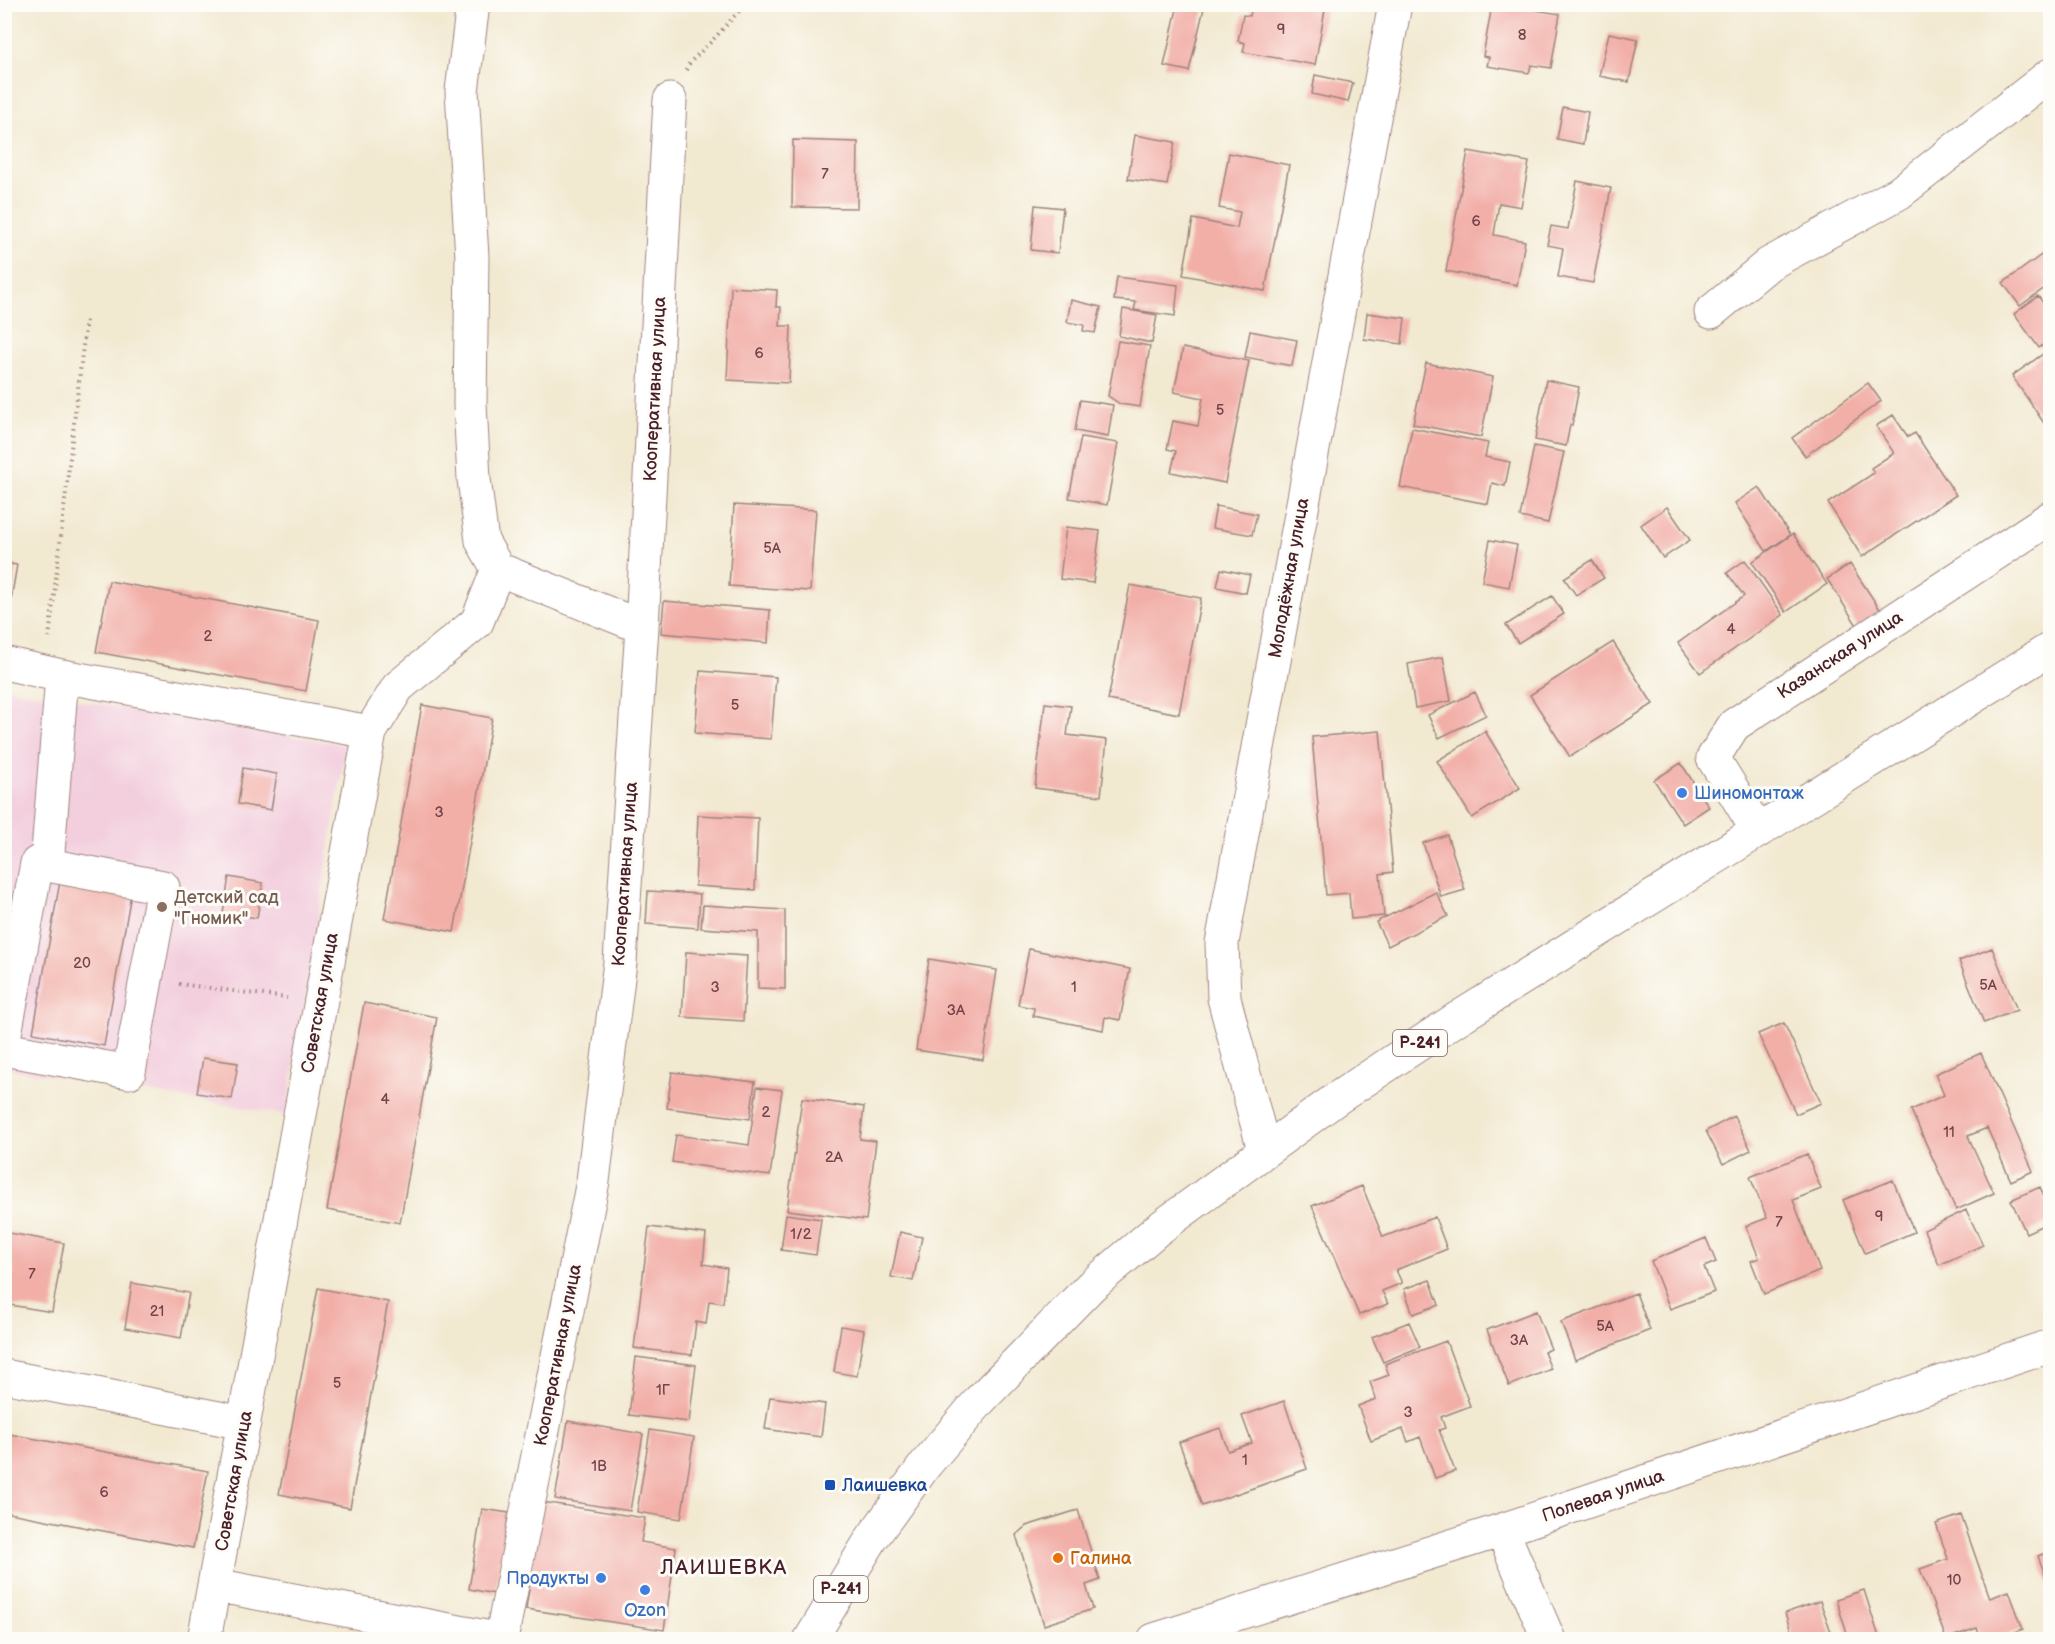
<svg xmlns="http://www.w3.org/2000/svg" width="2055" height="1644" font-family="'Balsamiq Sans',sans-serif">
	<rect width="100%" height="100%" fill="#fdfcf7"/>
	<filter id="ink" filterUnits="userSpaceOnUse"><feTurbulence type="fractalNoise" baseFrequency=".0167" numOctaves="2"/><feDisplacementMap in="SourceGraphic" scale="12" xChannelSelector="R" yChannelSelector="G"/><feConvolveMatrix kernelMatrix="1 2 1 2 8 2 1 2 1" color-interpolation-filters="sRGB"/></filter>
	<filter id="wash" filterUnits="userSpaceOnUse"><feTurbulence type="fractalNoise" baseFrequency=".008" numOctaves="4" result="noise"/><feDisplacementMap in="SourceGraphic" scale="24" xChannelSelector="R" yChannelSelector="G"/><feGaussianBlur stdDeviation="1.35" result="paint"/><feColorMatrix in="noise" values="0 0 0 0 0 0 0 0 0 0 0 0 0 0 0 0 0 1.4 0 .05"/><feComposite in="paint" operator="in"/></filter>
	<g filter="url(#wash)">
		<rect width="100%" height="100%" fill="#f2e9d1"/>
		<path fill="#f3cfde" d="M 4,688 L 346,745 L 286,1115 L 5,1068 Z"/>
		<g id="blocks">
			<path fill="#f2afa8" d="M 1178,4 L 1205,4 L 1189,71 L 1164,66 Z
				M 1252,4 L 1326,4 L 1315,65 L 1243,52 L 1245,43 L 1238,41 L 1243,15 L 1250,16 Z
				M 1492,5 L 1504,5 L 1560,14 L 1551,68 L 1531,65 L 1529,73 L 1487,66 L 1489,57 L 1483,56 Z
				M 1609,33 L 1638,39 L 1629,82 L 1599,76 Z
				M 1315,75 L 1353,83 L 1348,102 L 1312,94 Z
				M 1563,107 L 1588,112 L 1583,144 L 1557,139 Z
				M 1135,135 L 1175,142 L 1167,185 L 1128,179 Z
				M 793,140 L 858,142 L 857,208 L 792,207 Z
				M 1468,151 L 1529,162 L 1521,207 L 1499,203 L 1494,235 L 1525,241 L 1517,285 L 1446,271 Z
				M 1229,153 L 1289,165 L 1265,291 L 1183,275 L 1193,219 L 1237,228 L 1240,212 L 1219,208 Z
				M 1577,181 L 1611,188 L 1593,283 L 1558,277 L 1563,248 L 1547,245 L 1551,226 L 1568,229 Z
				M 1035,205 L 1063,208 L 1058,253 L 1031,250 Z
				M 2044,253 L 2050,262 L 2050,284 L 2020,306 L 2003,283 Z
				M 1117,277 L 1178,285 L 1175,316 L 1134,310 L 1136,302 L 1114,300 Z
				M 731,287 L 777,290 L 776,307 L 781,307 L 780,326 L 791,326 L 789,383 L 727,380 Z
				M 2038,296 L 2050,312 L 2050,339 L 2039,348 L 2014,314 Z
				M 1071,300 L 1101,307 L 1095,333 L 1083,331 L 1084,325 L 1067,322 Z
				M 1123,309 L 1157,315 L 1152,343 L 1119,336 Z
				M 1367,313 L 1405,318 L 1402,344 L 1364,339 Z
				M 1250,331 L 1297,340 L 1292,366 L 1245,357 Z
				M 1118,341 L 1150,346 L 1140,407 L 1120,404 L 1108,396 Z
				M 1183,348 L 1249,361 L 1225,483 L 1171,472 L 1176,451 L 1167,449 L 1173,421 L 1198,426 L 1203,398 L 1174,392 Z
				M 2050,349 L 2050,432 L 2012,376 Z
				M 1426,363 L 1493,377 L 1481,437 L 1413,424 Z
				M 1546,380 L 1579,387 L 1572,425 L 1570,425 L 1566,446 L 1535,440 Z
				M 1868,383 L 1881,401 L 1805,456 L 1792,438 Z
				M 1080,400 L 1113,405 L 1108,437 L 1075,431 Z
				M 1893,415 L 1908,437 L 1915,433 L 1956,495 L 1862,557 L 1828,503 L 1874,473 L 1871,468 L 1894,453 L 1876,426 Z
				M 1412,428 L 1488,443 L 1485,457 L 1510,462 L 1505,486 L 1492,483 L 1488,504 L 1400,487 Z
				M 1081,437 L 1118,443 L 1107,505 L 1069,498 Z
				M 1534,446 L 1564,452 L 1548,523 L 1520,517 Z
				M 1759,487 L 1790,535 L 1766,551 L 1735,503 Z
				M 734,505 L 816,510 L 810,591 L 729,586 Z
				M 1216,506 L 1257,514 L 1252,535 L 1212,528 Z
				M 1667,507 L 1690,540 L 1663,558 L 1641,525 Z
				M 1066,527 L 1100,531 L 1093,583 L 1060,579 Z
				M 1793,534 L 1827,584 L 1786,612 L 1752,562 Z
				M 1490,540 L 1517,545 L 1509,587 L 1482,582 Z
				M 1592,560 L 1604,578 L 1576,595 L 1564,578 Z
				M 1745,560 L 1783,615 L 1700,673 L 1678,643 L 1744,596 L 1727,573 Z
				M 4,563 L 17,565 L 6,629 L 4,629 Z
				M 1850,564 L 1881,611 L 1858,627 L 1827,579 Z
				M 1221,569 L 1250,575 L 1246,593 L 1217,587 Z
				M 109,581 L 319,620 L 306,691 L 96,652 Z
				M 1130,585 L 1201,598 L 1179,714 L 1108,700 Z
				M 1552,596 L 1564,614 L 1518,643 L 1506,625 Z
				M 664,601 L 770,610 L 768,643 L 661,633 Z
				M 1613,642 L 1653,704 L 1570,757 L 1530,695 Z
				M 1443,657 L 1451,701 L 1415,708 L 1408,664 Z
				M 700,671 L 776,677 L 771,739 L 695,733 Z
				M 1475,692 L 1486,715 L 1439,738 L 1428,715 Z
				M 1045,703 L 1071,706 L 1067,735 L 1107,740 L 1101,796 L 1035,788 Z
				M 422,705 L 492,718 L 454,932 L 384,919 Z
				M 1380,731 L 1393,872 L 1380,874 L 1384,916 L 1351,919 L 1349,893 L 1326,895 L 1312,737 Z
				M 1485,731 L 1520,788 L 1472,818 L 1437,761 Z
				M 1681,763 L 1709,807 L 1683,824 L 1654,780 Z
				M 243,768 L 277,774 L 271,810 L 238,804 Z
				M 698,815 L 758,818 L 755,890 L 695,886 Z
				M 1447,835 L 1465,890 L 1441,897 L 1423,843 Z
				M 229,877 L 263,883 L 257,918 L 223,913 Z
				M 60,881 L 131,894 L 104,1046 L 33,1033 Z
				M 648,891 L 700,894 L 698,928 L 646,924 Z
				M 1436,892 L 1448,916 L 1388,946 L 1376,922 Z
				M 703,905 L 785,910 L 785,989 L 758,988 L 758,932 L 701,928 Z
				M 1992,948 L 2017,1010 L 1984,1023 L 1959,961 Z
				M 1029,949 L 1130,969 L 1120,1020 L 1105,1017 L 1103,1030 L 1033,1016 L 1034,1008 L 1018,1005 Z
				M 686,952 L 747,956 L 743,1021 L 682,1017 Z
				M 929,959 L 997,970 L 983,1060 L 916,1050 Z
				M 364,1003 L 437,1017 L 400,1223 L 327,1210 Z
				M 1784,1023 L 1821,1103 L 1796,1114 L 1758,1034 Z
				M 1981,1053 L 2033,1171 L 2011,1181 L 1987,1128 L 1968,1136 L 1994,1193 L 1956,1210 L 1911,1110 L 1944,1095 L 1935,1074 Z
				M 203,1058 L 238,1063 L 232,1099 L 197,1093 Z
				M 672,1072 L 755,1082 L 750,1119 L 667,1108 Z
				M 757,1087 L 782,1090 L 770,1176 L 672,1162 L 676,1135 L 749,1145 Z
				M 802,1098 L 864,1107 L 860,1139 L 876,1141 L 866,1220 L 787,1210 Z
				M 1734,1116 L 1751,1150 L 1723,1164 L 1706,1131 Z
				M 1807,1154 L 1821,1189 L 1793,1200 L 1820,1271 L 1764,1294 L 1751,1261 L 1759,1258 L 1746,1226 L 1767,1218 L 1750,1177 Z
				M 1893,1180 L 1914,1232 L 1865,1253 L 1843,1200 Z
				M 1362,1186 L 1383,1237 L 1435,1217 L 1447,1249 L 1396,1270 L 1402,1283 L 1382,1291 L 1388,1304 L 1359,1315 L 1312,1206 Z
				M 2040,1187 L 2050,1210 L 2050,1222 L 2026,1233 L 2011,1200 Z
				M 1966,1210 L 1983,1245 L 1939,1265 L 1924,1230 Z
				M 786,1214 L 821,1219 L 816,1255 L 781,1250 Z
				M 649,1227 L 706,1234 L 703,1264 L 727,1268 L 723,1303 L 709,1301 L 706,1324 L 696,1322 L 692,1355 L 634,1348 Z
				M 4,1232 L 64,1243 L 52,1312 L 4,1304 Z
				M 900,1232 L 922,1237 L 913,1281 L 891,1277 Z
				M 1706,1238 L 1716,1262 L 1704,1267 L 1714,1292 L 1670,1309 L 1651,1261 Z
				M 1430,1280 L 1439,1305 L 1413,1314 L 1404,1289 Z
				M 132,1283 L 189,1293 L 181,1338 L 125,1328 Z
				M 318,1288 L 388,1302 L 350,1508 L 279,1494 Z
				M 1636,1293 L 1650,1330 L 1575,1360 L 1561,1322 Z
				M 1536,1311 L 1551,1349 L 1544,1352 L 1551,1369 L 1509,1386 L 1487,1330 Z
				M 1409,1322 L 1420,1347 L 1383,1362 L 1372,1337 Z
				M 841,1326 L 864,1330 L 857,1376 L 834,1372 Z
				M 1446,1341 L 1470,1406 L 1441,1417 L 1445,1428 L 1439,1430 L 1455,1471 L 1435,1478 L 1420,1437 L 1408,1442 L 1403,1429 L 1371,1441 L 1358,1406 L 1376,1399 L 1370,1382 L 1389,1375 L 1385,1364 Z
				M 636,1357 L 696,1365 L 689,1422 L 629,1415 Z
				M 770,1397 L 825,1404 L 821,1437 L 765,1429 Z
				M 1284,1401 L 1307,1469 L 1202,1506 L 1179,1442 L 1220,1428 L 1228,1451 L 1252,1443 L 1242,1416 Z
				M 568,1421 L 643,1434 L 630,1511 L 555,1499 Z
				M 650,1430 L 694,1437 L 681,1519 L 637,1512 Z
				M 4,1433 L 208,1471 L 193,1548 L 4,1512 Z
				M 542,1502 L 645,1518 L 641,1542 L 676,1548 L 664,1630 L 526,1609 Z
				M 482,1509 L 509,1513 L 495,1594 L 469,1589 Z
				M 1078,1510 L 1100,1580 L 1086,1585 L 1093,1609 L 1044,1625 L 1016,1535 L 1026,1526 Z
				M 1961,1515 L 1990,1598 L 2009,1591 L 2023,1629 L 1994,1640 L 1981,1640 L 1977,1628 L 1946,1639 L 1920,1569 L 1948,1559 L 1936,1524 Z
				M 2050,1551 L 2050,1588 L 2038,1556 Z
				M 1864,1590 L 1880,1640 L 1849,1640 L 1836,1599 Z
				M 1820,1601 L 1834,1640 L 1794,1640 L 1785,1613 Z"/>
		</g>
	</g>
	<g filter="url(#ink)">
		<use href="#blocks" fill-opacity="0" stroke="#9e847e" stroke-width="1.5"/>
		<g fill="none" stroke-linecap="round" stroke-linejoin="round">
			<g stroke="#9e847e" stroke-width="35">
				<path id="minor" d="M 1711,312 L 1769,264 L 1899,193 L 2050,75
					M 498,569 L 642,627
					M 4,663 L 62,676 L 370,732
					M 1758,831 L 1713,758 L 1734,725 L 2050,518
					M 47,865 L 62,676
					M 4,1039 L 37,863 L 163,887 L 129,1072 L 4,1049
					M 1264,1150 L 1224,998 L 1222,943 L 1395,4
					M 4,1376 L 244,1423
					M 1502,1530 L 1549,1640
					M 215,1585 L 501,1640
					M 204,1640 L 370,732 L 398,687 L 477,622 L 498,569 L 482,541 L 474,479 L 470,404 L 472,257 L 462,91 L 473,4
					M 501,1640 L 593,1181 L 620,962 L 642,627 L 670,100
					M 1154,1640 L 1502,1530 L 2050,1346"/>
			</g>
			<g stroke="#9e847e" stroke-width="35">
				<path id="highway" d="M 810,1640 L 872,1538 L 925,1465 L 980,1400 L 1091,1286 L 1157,1230 L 1336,1099 L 1455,1020 L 2050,649"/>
			</g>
			<path stroke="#9e847e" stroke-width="4" stroke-dasharray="1.5 4.5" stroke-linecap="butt" d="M 686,70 L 690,62 L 711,42 L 740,10 L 741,4
				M 49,638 L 86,320
				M 179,984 L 287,998"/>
			<use href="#minor" stroke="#fff" stroke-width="33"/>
			<use href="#highway" stroke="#fff" stroke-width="33"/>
		</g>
	</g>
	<g fill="#3f7fe0" stroke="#fdfcf7" stroke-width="2">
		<circle cx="1682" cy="793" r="6"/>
		<circle cx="601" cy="1578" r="6"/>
		<circle cx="645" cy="1590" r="6"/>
	</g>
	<circle fill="#8d6e63" stroke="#fdfcf7" stroke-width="2" cx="162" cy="907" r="6"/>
	<rect fill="#1a4fb4" stroke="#fdfcf7" stroke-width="2" x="824" y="1479" width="12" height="12" rx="3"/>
	<circle fill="#e8710a" stroke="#fdfcf7" stroke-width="2" cx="1058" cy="1558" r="6"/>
	<g text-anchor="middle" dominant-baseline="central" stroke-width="6" stroke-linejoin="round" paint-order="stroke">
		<g font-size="15" fill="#74434a">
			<text x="1281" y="29">9</text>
			<text x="1522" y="35">8</text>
			<text x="825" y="174">7</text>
			<text x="1476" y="221">6</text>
			<text x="759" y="353">6</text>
			<text x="1220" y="410">5</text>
			<text x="772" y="548">5А</text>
			<text x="1731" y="629">4</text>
			<text x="208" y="636">2</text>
			<text x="735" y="705">5</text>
			<text x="439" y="812">3</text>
			<text x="82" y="963">20</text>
			<text x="1988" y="985">5А</text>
			<text x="715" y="987">3</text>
			<text x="1074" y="987">1</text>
			<text x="956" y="1010">3А</text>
			<text x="385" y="1099">4</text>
			<text x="766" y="1112">2</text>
			<text x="1949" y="1132">11</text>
			<text x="834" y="1157">2А</text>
			<text x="1879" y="1216">9</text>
			<text x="1779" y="1222">7</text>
			<text x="801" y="1234">1/2</text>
			<text x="32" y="1274">7</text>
			<text x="157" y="1311">21</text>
			<text x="1605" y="1326">5А</text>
			<text x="1519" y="1340">3А</text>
			<text x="337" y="1383">5</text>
			<text x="663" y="1390">1Г</text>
			<text x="1408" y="1412">3</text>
			<text x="1245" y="1460">1</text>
			<text x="599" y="1466">1В</text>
			<text x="104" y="1492">6</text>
			<text x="1954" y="1580">10</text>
		</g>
		<g fill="#fdfcf7" stroke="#806168" stroke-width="1.5">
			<rect x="1393" y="1030" width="54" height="26" rx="4.5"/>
			<rect x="814" y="1576" width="54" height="26" rx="4.5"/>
		</g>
		<g font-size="16" font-weight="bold" fill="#4a1f2b">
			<text x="1420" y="1043">Р-241</text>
			<text x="841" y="1589">Р-241</text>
		</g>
		<g font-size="18" fill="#4a1f2b" stroke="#fdfcf7">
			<text transform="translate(655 389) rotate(-87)">Кооперативная улица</text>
			<text transform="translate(1289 578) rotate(-80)">Молодёжная улица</text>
			<text transform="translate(1840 655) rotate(-33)">Казанская улица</text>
			<text transform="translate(625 874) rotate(-86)">Кооперативная улица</text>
			<text transform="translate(320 1003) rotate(-80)">Советская улица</text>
			<text transform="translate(558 1355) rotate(-79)">Кооперативная улица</text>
			<text transform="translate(234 1481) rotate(-80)">Советская улица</text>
			<text transform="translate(1603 1496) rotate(-19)">Полевая улица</text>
		</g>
		<g font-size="18" fill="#366cbe" stroke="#fdfcf7" text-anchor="start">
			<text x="1694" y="793">Шиномонтаж</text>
			<text x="589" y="1578" text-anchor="end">Продукты</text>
			<text x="645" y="1610" text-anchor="middle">Ozon</text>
		</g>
		<g font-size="18" fill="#785e54" stroke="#fdfcf7" text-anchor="start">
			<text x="174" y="897">Детский сад<tspan x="174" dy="21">"Гномик"</tspan></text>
		</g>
		<g font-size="18" fill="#164399" stroke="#fdfcf7" text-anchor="start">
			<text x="842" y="1485">Лаишевка</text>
		</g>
		<g font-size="18" fill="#c56008" stroke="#fdfcf7" text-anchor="start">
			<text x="1070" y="1558">Галина</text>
		</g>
		<g font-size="21" letter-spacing="1.5" fill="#4a1f2b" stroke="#fdfcf7">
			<text x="724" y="1567">ЛАИШЕВКА</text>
		</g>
	</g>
	<rect width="2055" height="1644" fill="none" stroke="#fdfcf7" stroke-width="24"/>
</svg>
